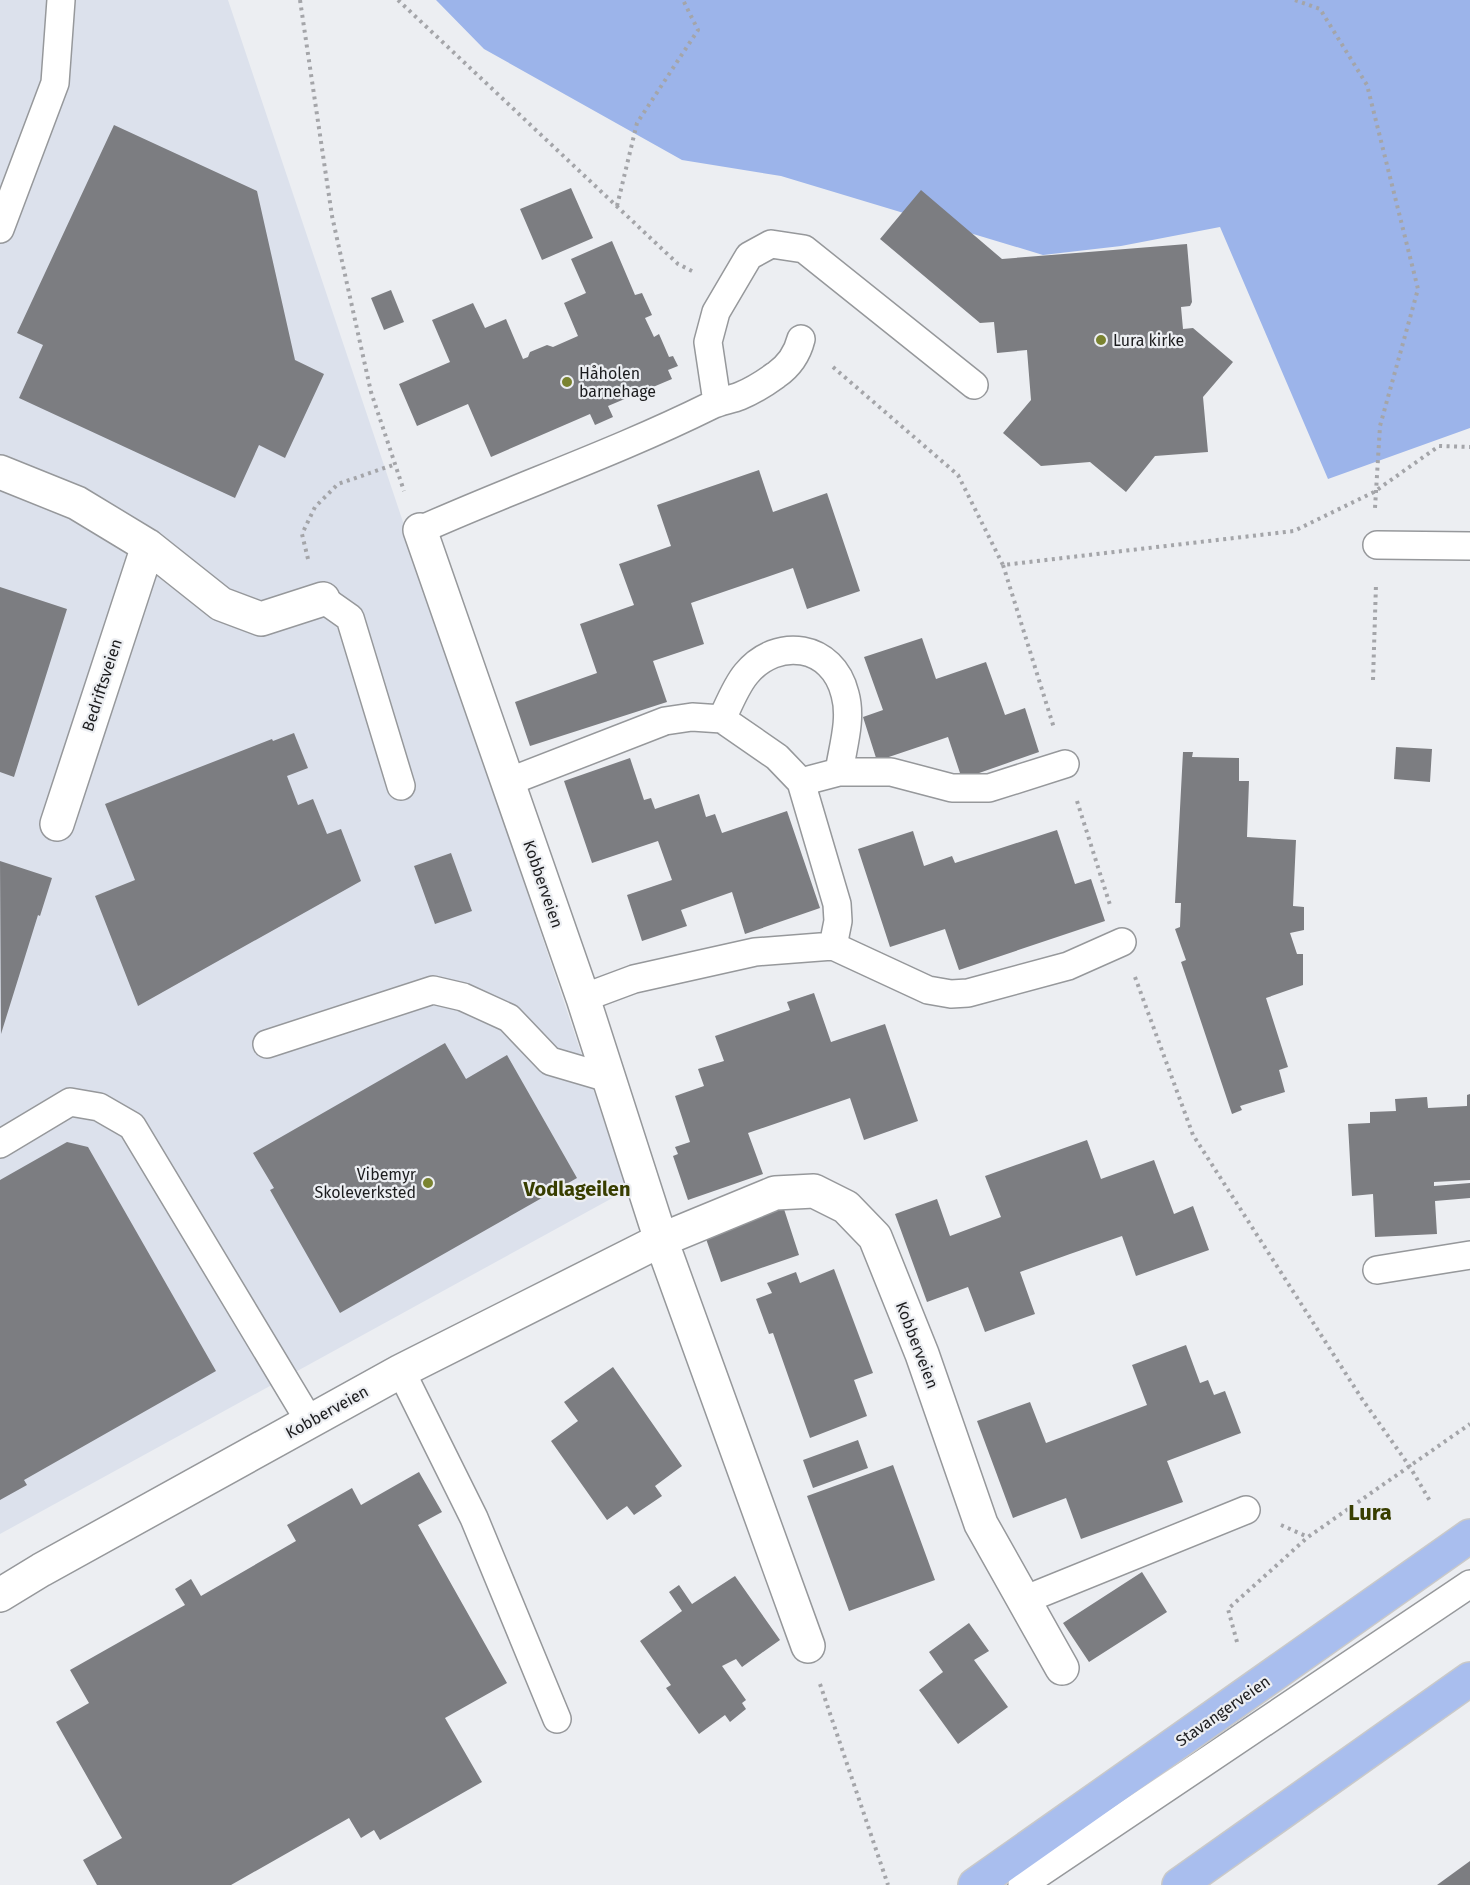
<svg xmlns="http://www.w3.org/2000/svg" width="1470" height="1885" font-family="'Fira Sans',sans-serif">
	<rect width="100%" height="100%" fill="#eceef2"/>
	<path fill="#dce1ec" d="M 0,0 L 228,0 L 627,1190 L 0,1534 Z"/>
	<path fill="#9cb4ea" d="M 436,0 L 1470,0 L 1470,428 L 1328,479 L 1220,227 L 1121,246 L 1043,255 L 781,176 L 682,160 L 484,49 Z"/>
	<path fill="#7c7d81" d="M 114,125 L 257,191 L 295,360 L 324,374 L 285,458 L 259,445 L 235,498 L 19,398 L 43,345 L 17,333 Z
		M 571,188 L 593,238 L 542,260 L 520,209 Z
		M 921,190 L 1002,259 L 1187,244 L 1192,302 L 1190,306 L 1181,307 L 1183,329 L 1193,328 L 1233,362 L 1203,397 L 1208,452 L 1155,456 L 1126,492 L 1090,462 L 1041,466 L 1003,433 L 1031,400 L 1027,350 L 997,353 L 994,322 L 980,323 L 880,239 Z
		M 612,241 L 635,295 L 642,293 L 652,315 L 645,318 L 654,337 L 659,334 L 669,357 L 673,356 L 678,366 L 668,370 L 672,379 L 608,406 L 613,417 L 595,425 L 590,414 L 491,457 L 468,404 L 417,426 L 399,384 L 450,362 L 432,320 L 473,303 L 485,328 L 506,319 L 523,359 L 528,357 L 530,352 L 547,345 L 553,347 L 578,336 L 564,303 L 586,293 L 571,259 Z
		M 391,290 L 404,322 L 384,330 L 371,298 Z
		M 759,470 L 773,512 L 827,493 L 860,591 L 807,609 L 793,568 L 691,603 L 704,644 L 653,661 L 667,702 L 530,746 L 515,702 L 597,673 L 580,624 L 634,605 L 619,564 L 671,546 L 657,505 Z
		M 0,587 L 67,609 L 14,777 L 0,772 Z
		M 922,638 L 936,679 L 986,662 L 1005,715 L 1025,708 L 1039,752 L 962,779 L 948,737 L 877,761 L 863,717 L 883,710 L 864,657 Z
		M 294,733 L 308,768 L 287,776 L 298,805 L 313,799 L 327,834 L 341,829 L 361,881 L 138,1006 L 95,896 L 135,880 L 105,804 L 272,739 L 273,741 Z
		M 1396,747 L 1432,749 L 1430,782 L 1394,779 Z
		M 1183,752 L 1193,752 L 1192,757 L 1239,758 L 1239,781 L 1249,781 L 1247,837 L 1296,840 L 1293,906 L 1304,907 L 1304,930 L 1290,933 L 1297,954 L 1303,954 L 1303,985 L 1266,998 L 1288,1067 L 1279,1070 L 1285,1092 L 1240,1106 L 1242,1110 L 1232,1114 L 1181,962 L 1186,960 L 1175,929 L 1180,927 L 1181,903 L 1175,903 Z
		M 630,758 L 644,800 L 651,798 L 655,809 L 699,794 L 706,817 L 715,814 L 722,833 L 787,811 L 820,908 L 745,934 L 732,892 L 681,910 L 687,926 L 642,941 L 627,895 L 672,880 L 658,841 L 592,863 L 564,781 Z
		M 1057,830 L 1075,884 L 1091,879 L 1105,921 L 959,970 L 945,929 L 890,947 L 858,849 L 913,831 L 924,866 L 952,856 L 955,863 Z
		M 451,853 L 472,911 L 435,924 L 414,866 Z
		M 0,861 L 52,878 L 40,916 L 38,915 L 1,1034 Z
		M 814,993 L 831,1042 L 885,1024 L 918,1121 L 864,1140 L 850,1098 L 748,1133 L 763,1174 L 688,1200 L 673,1156 L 678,1154 L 675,1147 L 690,1142 L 675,1096 L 704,1086 L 698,1069 L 724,1061 L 715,1036 L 790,1010 L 787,1002 Z
		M 445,1043 L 466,1079 L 507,1055 L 577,1178 L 340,1313 L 270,1190 L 274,1188 L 253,1153 Z
		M 1470,1094 L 1470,1180 L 1434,1182 L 1434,1186 L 1470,1183 L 1470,1198 L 1435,1201 L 1437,1234 L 1375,1237 L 1373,1194 L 1352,1196 L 1348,1124 L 1370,1123 L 1370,1112 L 1396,1111 L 1395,1099 L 1427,1097 L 1428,1108 L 1467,1106 L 1467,1095 Z
		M 1087,1140 L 1101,1179 L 1154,1160 L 1174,1214 L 1193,1206 L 1209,1250 L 1136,1276 L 1122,1236 L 1070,1254 L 1020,1272 L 1035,1314 L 985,1332 L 968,1287 L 927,1302 L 895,1214 L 937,1199 L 950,1236 L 1001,1217 L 985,1176 Z
		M 67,1142 L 88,1147 L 216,1371 L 24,1480 L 27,1485 L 0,1500 L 0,1180 Z
		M 783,1206 L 799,1255 L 721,1282 L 704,1233 Z
		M 834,1269 L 873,1373 L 854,1380 L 867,1416 L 810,1438 L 773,1333 L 769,1334 L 756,1299 L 772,1293 L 767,1283 L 796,1272 L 800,1283 Z
		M 1186,1345 L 1200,1383 L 1208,1380 L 1214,1395 L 1225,1391 L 1241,1433 L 1167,1461 L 1183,1502 L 1081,1539 L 1066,1498 L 1013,1518 L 977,1421 L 1030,1402 L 1046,1443 L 1147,1405 L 1132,1365 Z
		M 613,1367 L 682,1466 L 655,1486 L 662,1496 L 634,1515 L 627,1506 L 607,1520 L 551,1441 L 578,1421 L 564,1402 Z
		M 858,1440 L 868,1468 L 813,1488 L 803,1460 Z
		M 893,1465 L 935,1580 L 849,1611 L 807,1496 Z
		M 419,1472 L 442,1512 L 418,1525 L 507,1683 L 445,1718 L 482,1782 L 380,1840 L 374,1830 L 361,1838 L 349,1818 L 231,1885 L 97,1885 L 83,1860 L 122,1838 L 56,1722 L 89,1703 L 70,1670 L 185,1605 L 175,1589 L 191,1579 L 201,1596 L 296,1541 L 287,1525 L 352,1488 L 361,1505 Z
		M 1142,1572 L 1167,1612 L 1089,1662 L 1063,1623 Z
		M 735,1576 L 780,1640 L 742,1667 L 736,1659 L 722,1666 L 746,1700 L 742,1703 L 746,1709 L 730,1722 L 725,1715 L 699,1734 L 666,1688 L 671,1685 L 640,1641 L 682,1611 L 669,1592 L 679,1585 L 692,1604 Z
		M 969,1623 L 989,1651 L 974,1660 L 1008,1707 L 958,1744 L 919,1690 L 943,1672 L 929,1652 Z
		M 1470,1861 L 1470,1885 L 1437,1885 Z"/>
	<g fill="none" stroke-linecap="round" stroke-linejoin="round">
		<g stroke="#96989b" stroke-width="30">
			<path id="lane" d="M 0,229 L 55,83 L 61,0
				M 717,402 L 708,342 L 716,312 L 749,256 L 771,244 L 804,249 L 974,385
				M 420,530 C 516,487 615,453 710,406 C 720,401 730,400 740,396 C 752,391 765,383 776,375 C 789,366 797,355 801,339
				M 1377,545 L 1470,546
				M 323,599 L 350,618 L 401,786
				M 722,719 C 729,704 736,686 746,674 C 777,636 833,644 845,694 C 852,719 843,746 839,772
				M 508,782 L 665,721 L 692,717 L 722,719 L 777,757 L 801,782 L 837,904 L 838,921 L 833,946
				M 801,782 L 839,772 L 891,772 L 952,788 L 989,788 L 1065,764
				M 583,998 L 634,979 L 755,952 L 833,946 L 928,990 L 951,994 L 968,993 L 1068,966 L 1122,942
				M 267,1044 L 433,990 L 463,997 L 509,1018 L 550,1061 L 608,1078
				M 0,1144 L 70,1102 L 99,1107 L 132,1126 L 310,1422
				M 1377,1270 L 1470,1255
				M 401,1371 L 474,1518 L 557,1719
				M 1024,1600 L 1246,1510
				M 1022,1885 L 1470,1584"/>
		</g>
		<g stroke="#96989b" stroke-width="36">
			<path id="street" d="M 0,472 L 77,503 L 148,546 L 221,604 L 261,619 L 323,599
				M 420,530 L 583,998 L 661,1240 L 808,1646
				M 57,824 L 148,546
				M 0,1595 L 41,1570 L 401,1371 L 661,1240 L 775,1193 L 814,1191 L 846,1207 L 875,1237 L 922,1354 L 981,1524 L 1062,1668"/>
		</g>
		<g stroke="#c9c9c9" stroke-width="36">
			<path id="primary" d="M 975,1885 L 1470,1536
				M 1179,1885 L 1470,1679"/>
		</g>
		<path stroke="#a4a5a9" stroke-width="4" stroke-dasharray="3 4.5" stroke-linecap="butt" d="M 300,0 L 332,216 L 371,392 L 404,491
			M 398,0 L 678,264 L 694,272
			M 1295,0 L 1320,9 L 1367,85 L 1418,289 L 1380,426 L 1375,508
			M 617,206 L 637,123 L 698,30 L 683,0
			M 833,367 L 958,475 L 1003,565 L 1294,531 L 1374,492 L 1439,446 L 1470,447
			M 308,559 L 302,534 L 315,507 L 338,484 L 393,465
			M 1003,565 L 1054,728
			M 1373,680 L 1376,584
			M 1077,801 L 1110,905
			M 1135,977 L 1193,1135 L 1362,1399 L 1410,1467 L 1430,1501
			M 1281,1525 L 1308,1537
			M 1237,1642 L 1228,1609 L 1308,1537 L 1470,1424
			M 820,1684 L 888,1885"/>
		<use href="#lane" stroke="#fff" stroke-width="27"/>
		<use href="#street" stroke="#fff" stroke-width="33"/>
		<use href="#primary" stroke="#a9beee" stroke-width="33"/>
	</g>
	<g fill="#7a8330" stroke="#eceef2" stroke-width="2">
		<circle cx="1101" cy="340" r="6"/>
		<circle cx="567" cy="382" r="6"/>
		<circle cx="428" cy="1183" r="6"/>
	</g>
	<g text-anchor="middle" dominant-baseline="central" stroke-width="4.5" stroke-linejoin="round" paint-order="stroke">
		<g font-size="16" fill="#1c1c1e" stroke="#eceef2" text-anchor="start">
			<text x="1113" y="340">Lura kirke</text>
			<text x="579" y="373">Håholen<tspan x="579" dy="18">barnehage</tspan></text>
			<text x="416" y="1174" text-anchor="end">Vibemyr<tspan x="416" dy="18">Skoleverksted</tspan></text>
		</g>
		<g font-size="16" fill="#1c1c1e" stroke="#eceef2">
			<text transform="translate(102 685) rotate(-72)">Bedriftsveien</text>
			<text transform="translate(543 884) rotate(71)">Kobberveien</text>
			<text transform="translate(917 1345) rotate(69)">Kobberveien</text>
			<text transform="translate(327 1412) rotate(-29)">Kobberveien</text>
			<text transform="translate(1223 1711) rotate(-35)">Stavangerveien</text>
		</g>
		<g font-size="20" font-weight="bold" fill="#383e00" stroke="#eceef2">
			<text x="577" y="1189">Vodlageilen</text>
		</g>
		<g font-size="22" font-weight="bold" fill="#383e00" stroke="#eceef2">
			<text x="1370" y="1512">Lura</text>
		</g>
	</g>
</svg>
